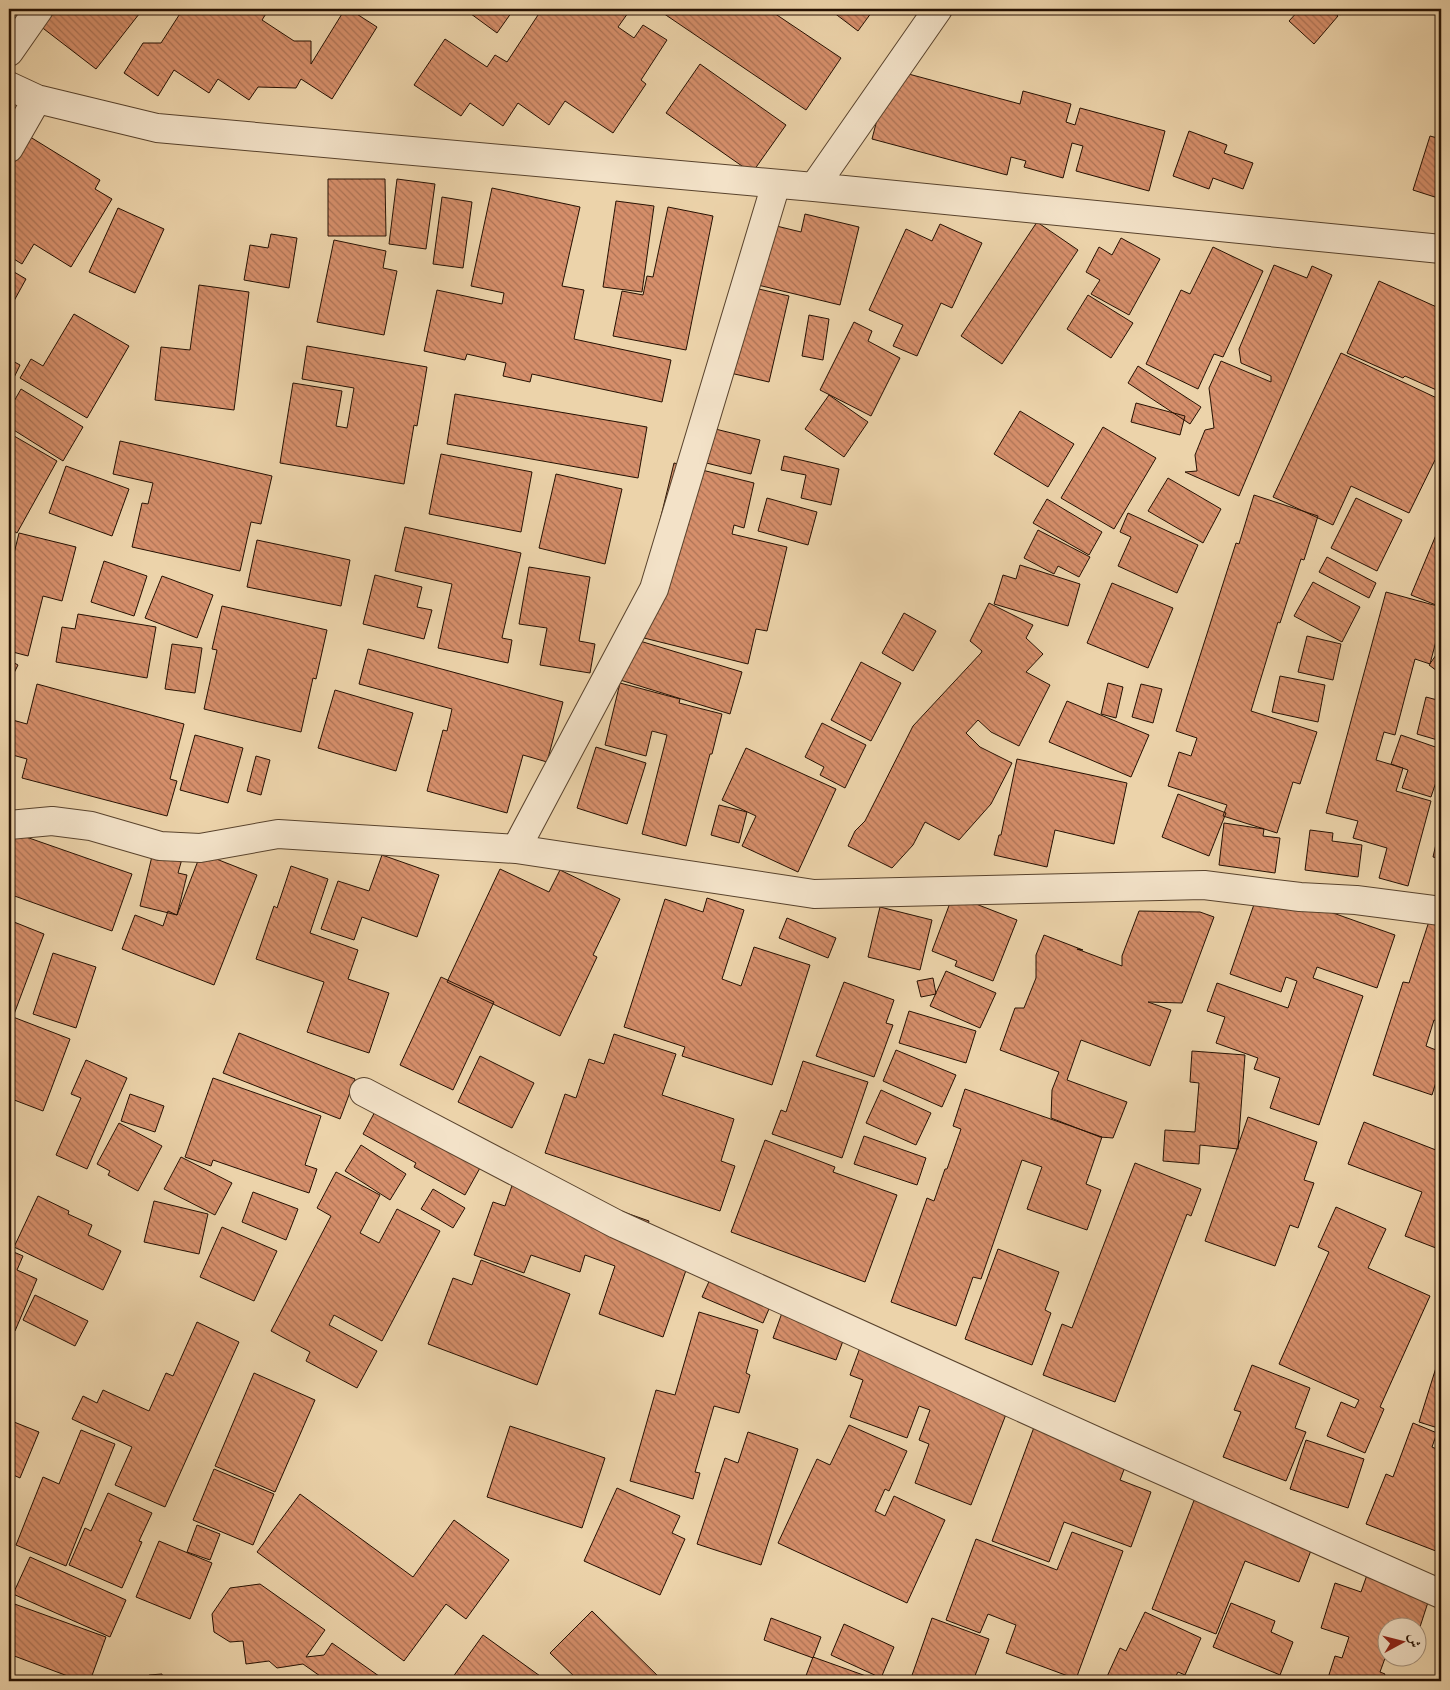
<svg xmlns="http://www.w3.org/2000/svg" width="1450" height="1690" font-family="Vollkorn,Amiri,serif">
	<defs>
		<pattern id="building-back-hatch" width="6" height="6" patternUnits="userSpaceOnUse" patternTransform="scale(1.25)"><rect width="6" height="6" fill="#d68f6b"/><path d="M-1 5l2 2M0 0l6 6M5-1l2 2" fill="none" stroke="#ad7356"/></pattern>
	</defs>
	<rect width="100%" height="100%" fill="#ecd3aa"/>
	<filter id="stains"><feTurbulence type="fractalNoise" baseFrequency=".004" numOctaves="4"/><feColorMatrix values="0 0 0 0 .2 0 0 0 0 .09 0 0 0 0 .02 0 0 0 .5 -.17"/></filter>
	<radialGradient id="worn" r=".72"><stop offset=".6" stop-color="#630" stop-opacity="0"/><stop offset="1" stop-color="#630" stop-opacity=".3"/></radialGradient>
	<path fill="url(#building-back-hatch)" stroke="#261102" d="M 18,9 L 143,9 L 96,69 Z
		M 183,9 L 269,9 L 262,20 L 294,41 L 311,41 L 311,64 L 345,9 L 349,9 L 377,27 L 332,99 L 301,79 L 296,88 L 258,87 L 249,100 L 218,79 L 209,93 L 174,70 L 158,96 L 124,73 L 143,43 L 161,43 Z
		M 469,9 L 514,9 L 497,33 L 467,11 Z
		M 542,9 L 621,9 L 628,13 L 618,27 L 634,38 L 643,25 L 667,40 L 641,80 L 646,84 L 613,133 L 565,101 L 549,125 L 518,103 L 503,126 L 470,103 L 461,116 L 414,85 L 445,39 L 487,67 L 495,55 L 507,62 Z
		M 657,9 L 768,9 L 841,58 L 806,110 Z
		M 829,9 L 874,9 L 858,31 Z
		M 1300,9 L 1330,9 L 1338,16 L 1314,44 L 1289,21 Z
		M 1334,9 L 1346,9 L 1341,15 Z
		M 1430,9 L 1441,9 L 1441,20 Z
		M 700,64 L 786,125 L 752,173 L 666,113 Z
		M 890,69 L 1020,104 L 1023,91 L 1071,104 L 1066,122 L 1075,125 L 1080,108 L 1165,131 L 1149,191 L 1076,171 L 1083,146 L 1072,143 L 1063,178 L 1024,167 L 1026,161 L 1011,157 L 1007,175 L 872,139 Z
		M 1189,131 L 1227,145 L 1224,153 L 1253,163 L 1243,189 L 1213,178 L 1209,189 L 1173,176 Z
		M 27,135 L 100,180 L 95,189 L 112,199 L 71,267 L 34,244 L 22,264 L 9,256 L 9,166 Z
		M 1430,136 L 1441,139 L 1441,199 L 1413,190 Z
		M 328,179 L 385,179 L 386,236 L 328,236 Z
		M 397,179 L 435,184 L 426,249 L 389,244 Z
		M 492,188 L 580,207 L 562,286 L 584,290 L 574,339 L 671,360 L 662,402 L 532,374 L 530,382 L 503,376 L 506,363 L 467,354 L 465,360 L 424,351 L 437,290 L 502,304 L 504,293 L 471,286 Z
		M 442,197 L 472,202 L 463,268 L 433,264 Z
		M 616,201 L 654,206 L 642,292 L 603,287 Z
		M 668,207 L 713,216 L 686,350 L 613,336 L 622,291 L 643,295 L 647,276 L 653,277 Z
		M 118,208 L 164,229 L 135,293 L 89,272 Z
		M 805,214 L 859,227 L 840,305 L 758,285 L 760,222 L 801,232 Z
		M 1037,222 L 1078,250 L 1002,364 L 961,336 Z
		M 940,224 L 982,243 L 952,308 L 941,303 L 917,356 L 893,346 L 903,325 L 869,310 L 906,229 L 932,241 Z
		M 271,234 L 297,238 L 289,288 L 244,280 L 250,245 L 268,248 Z
		M 1121,238 L 1160,259 L 1129,315 L 1091,294 L 1100,280 L 1086,272 L 1099,247 L 1112,255 Z
		M 334,240 L 386,251 L 383,268 L 397,271 L 384,335 L 317,322 Z
		M 1213,247 L 1263,271 L 1223,357 L 1214,354 L 1198,389 L 1146,364 L 1181,290 L 1190,294 Z
		M 1274,265 L 1307,278 L 1312,266 L 1332,275 L 1239,496 L 1185,472 L 1197,471 L 1195,455 L 1205,430 L 1214,428 L 1209,388 L 1221,361 L 1271,382 L 1271,376 L 1241,363 L 1239,349 Z
		M 9,269 L 26,279 L 9,310 Z
		M 1379,281 L 1441,309 L 1441,392 L 1405,376 L 1403,378 L 1347,353 Z
		M 733,283 L 789,296 L 769,382 L 713,369 Z
		M 199,285 L 249,292 L 234,410 L 155,400 L 161,347 L 190,350 Z
		M 1088,295 L 1133,323 L 1111,358 L 1067,329 Z
		M 74,314 L 129,346 L 87,418 L 20,378 L 31,359 L 43,366 Z
		M 809,315 L 829,319 L 823,360 L 802,356 Z
		M 854,322 L 872,331 L 868,341 L 900,358 L 871,416 L 820,390 Z
		M 307,346 L 427,367 L 417,426 L 414,425 L 404,484 L 280,463 L 293,383 L 342,391 L 336,426 L 347,428 L 354,388 L 302,379 Z
		M 1341,353 L 1441,400 L 1441,450 L 1436,460 L 1435,460 L 1409,513 L 1351,486 L 1333,525 L 1273,497 Z
		M 9,359 L 20,365 L 10,386 L 9,385 Z
		M 1138,366 L 1201,407 L 1190,424 L 1128,383 Z
		M 21,389 L 83,427 L 63,461 L 9,427 L 9,410 Z
		M 455,394 L 647,427 L 638,478 L 447,444 Z
		M 829,395 L 868,422 L 844,457 L 805,429 Z
		M 1136,403 L 1185,416 L 1180,435 L 1131,422 Z
		M 1020,411 L 1074,444 L 1048,487 L 994,454 Z
		M 695,424 L 760,440 L 751,474 L 686,458 Z
		M 1103,427 L 1156,458 L 1114,529 L 1061,498 Z
		M 9,433 L 57,461 L 17,533 L 12,530 L 9,535 Z
		M 120,441 L 272,476 L 261,524 L 251,522 L 240,571 L 132,547 L 142,503 L 148,504 L 153,483 L 113,474 Z
		M 441,454 L 532,472 L 521,532 L 429,514 Z
		M 784,456 L 839,469 L 831,505 L 801,498 L 806,475 L 781,470 Z
		M 674,463 L 754,483 L 744,528 L 734,525 L 732,534 L 787,547 L 767,631 L 756,629 L 748,664 L 632,635 Z
		M 66,466 L 129,489 L 112,536 L 49,513 Z
		M 556,474 L 622,489 L 605,564 L 539,548 Z
		M 1168,478 L 1221,509 L 1203,543 L 1148,511 Z
		M 1254,495 L 1318,516 L 1304,560 L 1301,559 L 1280,623 L 1278,622 L 1251,711 L 1317,732 L 1300,784 L 1293,782 L 1277,833 L 1223,816 L 1227,805 L 1168,786 L 1179,752 L 1191,756 L 1197,738 L 1176,731 L 1236,543 L 1239,544 Z
		M 767,498 L 817,512 L 808,545 L 758,531 Z
		M 1356,498 L 1402,520 L 1377,571 L 1331,548 Z
		M 1047,499 L 1102,532 L 1089,555 L 1033,523 Z
		M 1128,513 L 1198,545 L 1177,593 L 1118,566 L 1131,537 L 1120,532 Z
		M 1441,523 L 1441,607 L 1411,595 Z
		M 405,527 L 521,553 L 502,638 L 512,640 L 508,663 L 438,648 L 452,584 L 395,571 Z
		M 1038,530 L 1090,557 L 1079,577 L 1058,566 L 1054,574 L 1024,558 Z
		M 19,533 L 76,547 L 62,601 L 43,596 L 28,656 L 9,651 L 9,574 Z
		M 257,540 L 350,560 L 341,606 L 247,587 Z
		M 1327,557 L 1376,583 L 1369,598 L 1319,572 Z
		M 104,561 L 147,576 L 134,616 L 91,602 Z
		M 1020,565 L 1080,584 L 1068,626 L 994,604 L 1003,575 L 1016,579 Z
		M 529,567 L 590,577 L 579,641 L 595,644 L 590,673 L 540,665 L 547,628 L 519,624 Z
		M 375,575 L 422,587 L 417,607 L 432,610 L 424,639 L 363,624 Z
		M 162,576 L 213,595 L 197,638 L 145,618 Z
		M 1313,582 L 1360,607 L 1342,642 L 1294,616 Z
		M 1112,583 L 1173,608 L 1148,668 L 1087,643 Z
		M 1386,592 L 1441,607 L 1441,622 L 1430,664 L 1415,659 L 1395,735 L 1384,732 L 1376,760 L 1403,768 L 1396,791 L 1431,801 L 1408,886 L 1379,878 L 1387,848 L 1353,838 L 1358,821 L 1326,813 Z
		M 989,603 L 1033,625 L 1026,638 L 1043,654 L 1026,672 L 1050,685 L 1019,746 L 991,732 L 978,720 L 966,733 L 980,747 L 1012,763 L 991,804 L 959,840 L 925,822 L 913,845 L 892,868 L 848,846 L 855,831 L 865,821 L 913,726 L 981,653 L 982,651 L 970,641 Z
		M 222,606 L 327,630 L 316,679 L 313,678 L 301,732 L 204,709 L 217,650 L 212,649 Z
		M 904,613 L 936,631 L 913,671 L 882,653 Z
		M 78,614 L 156,627 L 147,678 L 56,662 L 62,627 L 75,629 Z
		M 1307,636 L 1341,644 L 1333,680 L 1298,672 Z
		M 630,638 L 742,672 L 730,714 L 617,679 Z
		M 172,644 L 202,648 L 195,693 L 165,689 Z
		M 1441,648 L 1441,674 L 1429,665 Z
		M 368,649 L 563,702 L 547,762 L 523,755 L 507,813 L 427,791 L 443,730 L 447,731 L 452,709 L 359,684 Z
		M 9,660 L 18,665 L 9,683 Z
		M 861,662 L 901,683 L 871,741 L 831,720 Z
		M 1280,676 L 1325,685 L 1318,722 L 1272,712 Z
		M 620,683 L 680,699 L 679,703 L 722,714 L 712,754 L 710,754 L 686,846 L 642,834 L 667,735 L 652,731 L 646,756 L 605,745 Z
		M 1108,683 L 1123,687 L 1116,718 L 1101,714 Z
		M 37,684 L 184,724 L 170,779 L 177,781 L 167,816 L 22,778 L 27,759 L 9,754 L 9,719 L 27,724 Z
		M 1141,684 L 1162,689 L 1153,723 L 1132,717 Z
		M 335,690 L 413,713 L 396,771 L 318,748 Z
		M 1426,697 L 1441,701 L 1441,741 L 1417,734 Z
		M 1067,701 L 1149,735 L 1131,777 L 1049,742 Z
		M 822,723 L 866,745 L 845,788 L 820,775 L 824,767 L 805,757 Z
		M 195,735 L 243,748 L 228,803 L 180,790 Z
		M 1401,735 L 1441,749 L 1441,767 L 1431,797 L 1402,788 L 1408,770 L 1391,764 Z
		M 596,747 L 646,763 L 627,824 L 577,808 Z
		M 746,748 L 836,789 L 798,872 L 742,846 L 756,816 L 722,800 Z
		M 256,756 L 270,760 L 261,795 L 247,791 Z
		M 1017,759 L 1127,783 L 1114,844 L 1055,830 L 1047,867 L 994,855 L 999,835 L 1001,835 Z
		M 1178,794 L 1226,813 L 1209,856 L 1162,837 Z
		M 719,805 L 747,812 L 739,843 L 711,835 Z
		M 1224,823 L 1264,829 L 1263,836 L 1280,838 L 1275,873 L 1219,865 Z
		M 1310,830 L 1333,833 L 1332,841 L 1362,845 L 1358,877 L 1305,870 Z
		M 9,831 L 132,874 L 112,931 L 9,894 Z
		M 1439,831 L 1441,831 L 1441,859 L 1433,857 Z
		M 153,852 L 182,859 L 178,873 L 187,875 L 177,915 L 140,906 Z
		M 201,853 L 257,875 L 214,985 L 122,949 L 135,915 L 163,926 L 168,911 L 177,915 Z
		M 382,855 L 439,875 L 417,937 L 362,917 L 354,940 L 321,929 L 338,881 L 369,891 Z
		M 291,866 L 328,879 L 310,933 L 358,950 L 348,979 L 389,993 L 369,1053 L 307,1032 L 324,982 L 256,959 L 274,906 L 277,908 Z
		M 500,869 L 549,892 L 560,870 L 620,899 L 593,955 L 597,957 L 560,1036 L 447,982 Z
		M 1260,887 L 1395,935 L 1377,988 L 1317,967 L 1313,978 L 1363,996 L 1319,1125 L 1270,1108 L 1280,1078 L 1254,1069 L 1258,1058 L 1216,1043 L 1225,1017 L 1207,1011 L 1217,983 L 1288,1008 L 1297,981 L 1286,977 L 1281,992 L 1230,974 Z
		M 953,895 L 1017,920 L 993,981 L 955,966 L 957,961 L 932,951 Z
		M 707,898 L 744,910 L 722,979 L 741,986 L 754,947 L 810,965 L 772,1085 L 682,1056 L 685,1047 L 624,1027 L 665,899 L 703,912 Z
		M 880,907 L 932,920 L 920,970 L 868,957 Z
		M 1139,911 L 1200,912 L 1214,917 L 1182,1003 L 1148,1002 L 1171,1010 L 1150,1066 L 1081,1040 L 1067,1080 L 1127,1102 L 1113,1138 L 1100,1137 L 1051,1118 L 1052,1090 L 1059,1072 L 1000,1050 L 1015,1008 L 1024,1008 L 1036,978 L 1036,955 L 1044,935 L 1083,950 L 1077,949 L 1122,966 L 1122,956 Z
		M 1431,915 L 1441,919 L 1441,1022 L 1434,1020 L 1426,1046 L 1441,1052 L 1441,1066 L 1432,1095 L 1373,1075 L 1403,982 L 1409,983 Z
		M 787,918 L 836,938 L 828,958 L 779,938 Z
		M 9,920 L 44,934 L 13,1017 L 70,1039 L 43,1111 L 9,1098 Z
		M 53,953 L 96,967 L 76,1028 L 33,1014 Z
		M 946,971 L 996,993 L 980,1028 L 930,1006 Z
		M 441,977 L 494,1002 L 453,1090 L 400,1065 Z
		M 933,978 L 936,994 L 921,997 L 917,981 Z
		M 844,982 L 894,1000 L 886,1023 L 893,1025 L 874,1077 L 816,1056 Z
		M 909,1011 L 976,1031 L 966,1063 L 899,1043 Z
		M 239,1033 L 355,1079 L 340,1119 L 223,1073 Z
		M 614,1034 L 676,1054 L 662,1095 L 734,1119 L 721,1161 L 735,1166 L 720,1211 L 545,1153 L 565,1094 L 576,1098 L 589,1059 L 604,1064 Z
		M 896,1050 L 956,1075 L 942,1107 L 883,1081 Z
		M 1192,1051 L 1245,1055 L 1238,1149 L 1200,1145 L 1199,1164 L 1163,1161 L 1165,1130 L 1195,1132 L 1199,1083 L 1190,1082 Z
		M 480,1056 L 534,1083 L 512,1128 L 458,1102 Z
		M 86,1060 L 127,1078 L 87,1169 L 56,1155 L 81,1098 L 71,1094 Z
		M 803,1061 L 868,1082 L 842,1158 L 772,1134 L 781,1110 L 786,1112 Z
		M 213,1078 L 321,1116 L 305,1165 L 317,1169 L 309,1193 L 213,1160 L 211,1166 L 185,1157 Z
		M 965,1089 L 1102,1137 L 1086,1184 L 1101,1190 L 1087,1230 L 1027,1209 L 1042,1167 L 1022,1160 L 981,1279 L 973,1277 L 956,1326 L 891,1302 L 927,1198 L 934,1201 L 945,1169 L 947,1169 L 961,1129 L 953,1126 Z
		M 881,1090 L 931,1113 L 916,1145 L 866,1123 Z
		M 385,1093 L 490,1150 L 465,1195 L 414,1167 L 416,1163 L 363,1134 Z
		M 130,1094 L 164,1106 L 155,1132 L 121,1121 Z
		M 1248,1117 L 1317,1142 L 1304,1180 L 1314,1183 L 1298,1228 L 1290,1225 L 1275,1266 L 1205,1241 Z
		M 1364,1122 L 1441,1152 L 1441,1250 L 1405,1236 L 1422,1192 L 1348,1164 Z
		M 119,1123 L 162,1146 L 138,1191 L 108,1175 L 110,1171 L 97,1164 Z
		M 864,1136 L 926,1158 L 917,1185 L 854,1164 Z
		M 765,1140 L 835,1167 L 833,1172 L 897,1195 L 865,1282 L 731,1232 Z
		M 361,1145 L 406,1174 L 390,1200 L 345,1171 Z
		M 181,1157 L 232,1183 L 215,1215 L 164,1189 Z
		M 1135,1163 L 1201,1189 L 1191,1216 L 1187,1214 L 1115,1402 L 1043,1375 L 1062,1324 L 1072,1328 Z
		M 336,1172 L 380,1195 L 360,1233 L 379,1243 L 397,1209 L 440,1231 L 382,1341 L 334,1315 L 329,1325 L 377,1351 L 357,1388 L 306,1361 L 310,1352 L 271,1331 L 331,1216 L 317,1208 Z
		M 516,1174 L 649,1221 L 646,1231 L 694,1247 L 663,1337 L 599,1314 L 615,1266 L 585,1255 L 580,1272 L 531,1255 L 524,1273 L 474,1255 L 493,1202 L 505,1206 Z
		M 433,1189 L 465,1208 L 453,1228 L 421,1209 Z
		M 253,1192 L 298,1209 L 286,1240 L 242,1222 Z
		M 38,1196 L 69,1211 L 68,1214 L 92,1225 L 88,1235 L 121,1251 L 103,1290 L 14,1247 Z
		M 154,1201 L 208,1214 L 199,1254 L 144,1242 Z
		M 1336,1207 L 1386,1229 L 1368,1268 L 1430,1296 L 1380,1407 L 1384,1409 L 1365,1453 L 1327,1436 L 1341,1402 L 1355,1408 L 1359,1400 L 1279,1364 L 1329,1252 L 1318,1247 Z
		M 222,1227 L 277,1251 L 254,1301 L 200,1277 Z
		M 998,1249 L 1059,1272 L 1045,1310 L 1051,1313 L 1032,1365 L 965,1339 Z
		M 9,1250 L 23,1256 L 17,1270 L 37,1279 L 15,1331 L 9,1329 Z
		M 481,1260 L 570,1294 L 537,1385 L 428,1344 L 453,1278 L 472,1285 Z
		M 717,1264 L 777,1290 L 763,1323 L 702,1297 Z
		M 35,1295 L 88,1321 L 75,1346 L 23,1320 Z
		M 788,1296 L 851,1319 L 836,1360 L 773,1338 Z
		M 699,1312 L 758,1330 L 746,1373 L 750,1375 L 739,1413 L 714,1406 L 695,1472 L 700,1473 L 693,1499 L 630,1481 L 656,1390 L 675,1395 Z
		M 197,1322 L 239,1342 L 165,1507 L 115,1485 L 132,1447 L 72,1419 L 83,1396 L 97,1403 L 103,1390 L 149,1411 L 166,1373 L 173,1376 Z
		M 865,1334 L 1015,1391 L 971,1505 L 915,1483 L 929,1444 L 919,1440 L 930,1410 L 919,1406 L 907,1438 L 850,1417 L 863,1380 L 850,1375 Z
		M 1439,1358 L 1441,1358 L 1441,1429 L 1419,1422 Z
		M 1252,1365 L 1310,1388 L 1295,1428 L 1306,1432 L 1286,1481 L 1223,1457 L 1241,1412 L 1234,1410 Z
		M 254,1373 L 315,1400 L 275,1492 L 215,1466 Z
		M 1037,1419 L 1130,1454 L 1120,1480 L 1151,1492 L 1131,1547 L 1064,1522 L 1049,1562 L 992,1541 Z
		M 9,1420 L 39,1432 L 20,1478 L 9,1473 Z
		M 1413,1423 L 1437,1433 L 1432,1447 L 1441,1451 L 1441,1553 L 1366,1524 L 1386,1474 L 1393,1477 Z
		M 849,1425 L 907,1451 L 889,1491 L 885,1489 L 875,1511 L 885,1516 L 894,1496 L 945,1520 L 907,1603 L 778,1543 L 817,1459 L 830,1465 Z
		M 510,1426 L 605,1458 L 582,1528 L 487,1497 Z
		M 81,1430 L 115,1444 L 66,1566 L 16,1545 L 43,1477 L 59,1484 Z
		M 748,1432 L 798,1449 L 761,1565 L 697,1544 L 725,1458 L 738,1463 Z
		M 1306,1440 L 1364,1459 L 1348,1508 L 1290,1489 Z
		M 214,1469 L 274,1494 L 253,1545 L 193,1520 Z
		M 1200,1485 L 1318,1532 L 1299,1582 L 1245,1561 L 1216,1634 L 1152,1609 Z
		M 617,1488 L 680,1516 L 672,1533 L 685,1539 L 660,1595 L 584,1561 Z
		M 108,1493 L 152,1513 L 139,1541 L 142,1542 L 122,1588 L 69,1565 L 85,1528 L 91,1531 Z
		M 300,1494 L 413,1577 L 454,1520 L 509,1560 L 466,1619 L 446,1604 L 404,1661 L 257,1552 Z
		M 197,1525 L 220,1534 L 210,1560 L 187,1552 Z
		M 1072,1532 L 1123,1551 L 1076,1679 L 1006,1653 L 1016,1625 L 988,1614 L 980,1633 L 946,1620 L 976,1539 L 1057,1570 Z
		M 159,1541 L 212,1563 L 190,1619 L 136,1597 Z
		M 30,1557 L 126,1600 L 110,1637 L 13,1594 Z
		M 1368,1572 L 1431,1593 L 1419,1630 L 1418,1628 L 1409,1628 L 1396,1623 L 1395,1628 L 1388,1628 L 1388,1650 L 1380,1672 L 1385,1674 L 1382,1681 L 1327,1681 L 1335,1656 L 1342,1658 L 1349,1637 L 1321,1628 L 1335,1583 L 1361,1592 Z
		M 260,1584 L 325,1630 L 306,1657 L 324,1655 L 332,1643 L 386,1681 L 321,1681 L 320,1676 L 303,1664 L 277,1668 L 269,1661 L 246,1664 L 243,1641 L 230,1642 L 214,1632 L 212,1614 L 230,1588 Z
		M 9,1602 L 106,1637 L 90,1681 L 81,1681 L 9,1654 Z
		M 1231,1603 L 1275,1621 L 1271,1632 L 1293,1642 L 1280,1675 L 1213,1647 Z
		M 592,1611 L 663,1681 L 579,1681 L 550,1653 Z
		M 1145,1612 L 1201,1638 L 1185,1675 L 1178,1672 L 1173,1681 L 1105,1681 L 1120,1648 L 1126,1651 Z
		M 771,1618 L 821,1637 L 813,1658 L 764,1640 Z
		M 932,1618 L 989,1639 L 973,1681 L 910,1681 Z
		M 844,1624 L 894,1647 L 881,1678 L 831,1655 Z
		M 483,1635 L 547,1681 L 450,1681 Z
		M 813,1657 L 880,1681 L 804,1681 Z
		M 162,1674 L 163,1681 L 150,1681 L 149,1675 Z"/>
	<g fill="none" stroke-linecap="round" stroke-linejoin="round">
		<g stroke="#58422c" stroke-width="30">
			<path id="minor" d="M 9,52 L 39,9
				M 9,86 L 37,99 L 157,128 L 814,187 L 1441,249
				M 9,148 L 37,99
				M 814,187 L 938,9
				M 9,825 L 52,821 L 91,826 L 160,846 L 200,848 L 278,834 L 516,849 L 814,894 L 1204,885 L 1300,897 L 1356,900 L 1441,911
				M 516,849 L 654,589 L 776,184
				M 364,1092 L 616,1224 L 1098,1442 L 1441,1594"/>
		</g>
		<use href="#minor" stroke="#f3e2c8" stroke-width="28"/>
	</g>
	<rect width="1450" height="1690" fill="none" stroke="#ecd3aa" stroke-width="30"/>
	<rect x="10" y="10" width="1430" height="1670" fill="none" stroke="#261102" stroke-width="2.5"/>
	<rect x="15" y="15" width="1420" height="1660" fill="none" stroke="#261102"/>
	<g transform="translate(1402 1642) rotate(83)"><circle r="24" fill="#f3e2c8" stroke="#a18e79"/>
	<path d="M0-4L9 19L0 12L-9 19Z" fill="#8f2418"/>
	<text y="-8" font-size="14" font-weight="bold" text-anchor="middle" fill="#261102">ش</text>
	</g>
	<rect width="100%" height="100%" filter="url(#stains)"/>
	<rect width="100%" height="100%" fill="url(#worn)"/>
</svg>
